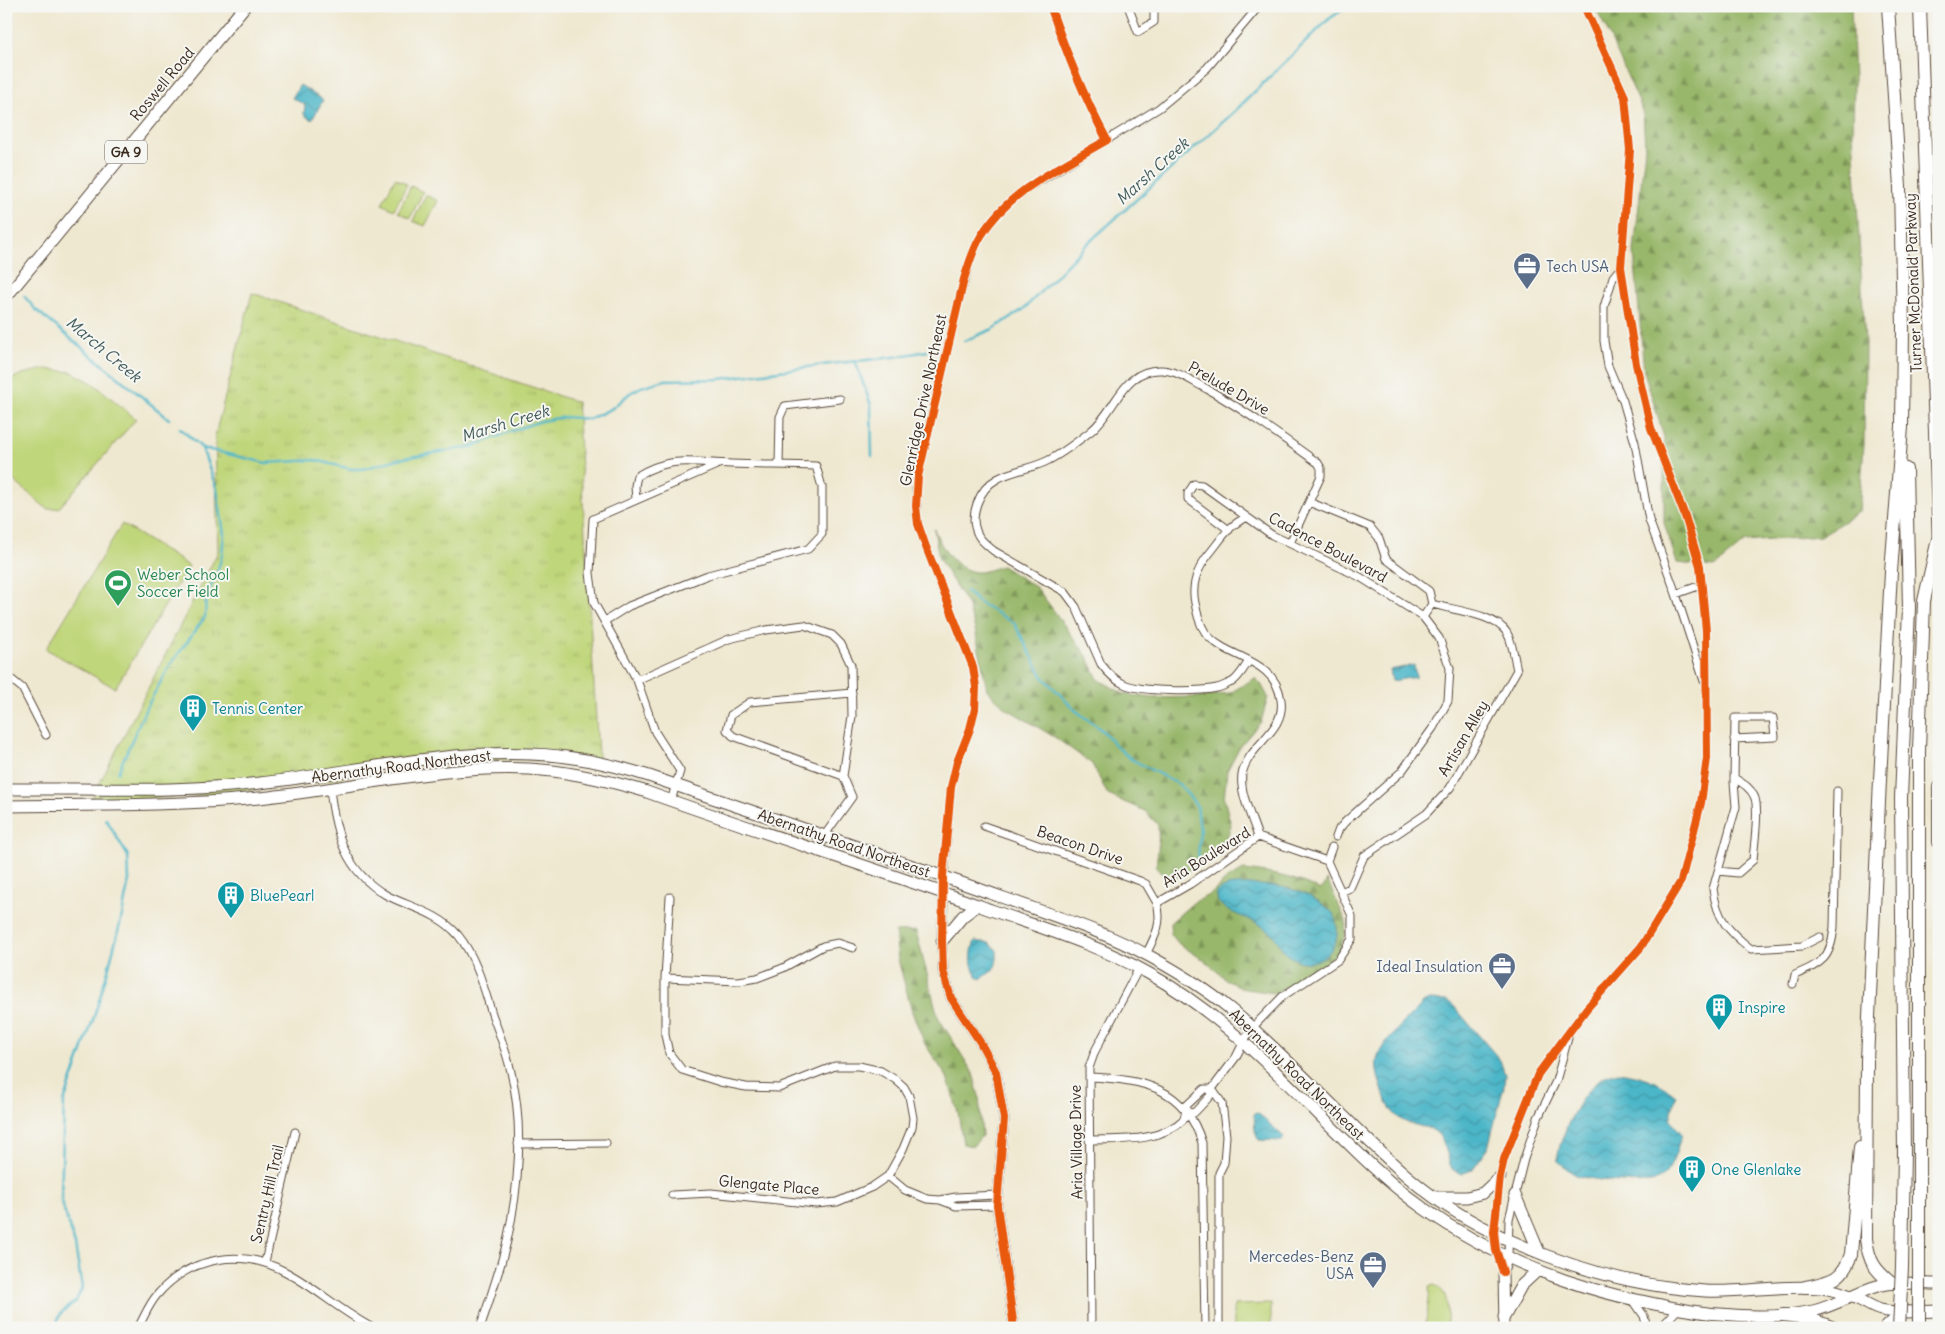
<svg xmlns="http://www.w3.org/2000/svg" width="1945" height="1334" font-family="Delius,sans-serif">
	<defs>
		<pattern id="forest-firs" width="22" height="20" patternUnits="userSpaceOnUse" patternTransform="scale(1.25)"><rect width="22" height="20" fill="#98b76a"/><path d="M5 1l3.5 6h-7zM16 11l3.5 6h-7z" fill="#7d9557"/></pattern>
		<pattern id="park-tufts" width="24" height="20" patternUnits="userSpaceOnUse" patternTransform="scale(1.25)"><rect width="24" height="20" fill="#c0d67a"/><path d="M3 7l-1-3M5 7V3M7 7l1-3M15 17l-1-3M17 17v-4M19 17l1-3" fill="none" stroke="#a6b869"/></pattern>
		<pattern id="water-waves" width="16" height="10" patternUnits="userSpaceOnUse" patternTransform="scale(1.25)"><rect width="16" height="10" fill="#4bb6c8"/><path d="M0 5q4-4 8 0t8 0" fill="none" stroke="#4094a2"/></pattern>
	</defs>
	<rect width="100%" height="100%" fill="#f6f6f2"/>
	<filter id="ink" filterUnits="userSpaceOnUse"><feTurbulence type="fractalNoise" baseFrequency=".02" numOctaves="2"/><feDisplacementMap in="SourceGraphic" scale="10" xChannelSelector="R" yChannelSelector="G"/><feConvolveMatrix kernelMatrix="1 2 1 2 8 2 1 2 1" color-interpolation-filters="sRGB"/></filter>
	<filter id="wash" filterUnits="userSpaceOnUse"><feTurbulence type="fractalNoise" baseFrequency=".0096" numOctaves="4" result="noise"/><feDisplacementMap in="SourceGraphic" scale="20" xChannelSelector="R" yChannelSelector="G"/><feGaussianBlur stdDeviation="1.12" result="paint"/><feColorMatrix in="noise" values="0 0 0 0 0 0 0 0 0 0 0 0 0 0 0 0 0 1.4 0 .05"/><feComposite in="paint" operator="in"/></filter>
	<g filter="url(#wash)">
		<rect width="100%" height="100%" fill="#efe8d0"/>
		<path fill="#c0d67a" stroke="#7e804c" d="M 395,178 L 407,184 L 394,210 L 382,204 Z
			M 411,186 L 423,192 L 410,218 L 398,212 Z
			M 426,195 L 438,201 L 425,226 L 413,221 Z
			M 45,369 L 72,372 L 94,384 L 136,419 L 59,508 L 47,509 L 6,474 L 6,382 L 22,374 Z
			M 122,524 L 189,566 L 115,688 L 46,649 Z
			M 1434,1285 C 1451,1292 1447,1312 1447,1328 L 1426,1328 C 1425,1314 1431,1301 1429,1287 Z
			M 1271,1304 L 1271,1328 L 1234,1328 L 1234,1305 Z"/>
		<path fill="url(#forest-firs)" stroke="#6a7044" d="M 1594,6 L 1851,6 L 1854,81 L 1853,134 L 1865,342 L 1864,444 L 1859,512 L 1820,536 L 1745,542 L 1715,567 L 1677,563 L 1664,523 L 1664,437 L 1644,371 L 1634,251 L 1645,148 L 1643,111 L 1606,28 Z
			M 934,529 C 942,548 953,568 975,572 C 983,573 994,568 1002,566 L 1037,588 L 1087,656 L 1098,679 L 1124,694 L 1152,698 L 1201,697 L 1230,693 L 1255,678 L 1261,684 L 1268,697 L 1261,722 L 1240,746 L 1227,771 L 1224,798 L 1231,825 L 1224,847 L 1172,881 C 1155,870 1155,869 1158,851 C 1159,842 1158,834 1158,825 L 1145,811 L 1108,795 L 1092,764 L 1056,738 L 1006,708 L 987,690 L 975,629 L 967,604 L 939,559 Z
			M 1244,870 C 1270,873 1296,877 1320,890 L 1325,885 L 1327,880 L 1346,921 L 1345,933 L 1340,949 L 1329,962 L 1275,993 L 1244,989 L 1228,981 L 1205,961 L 1179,944 L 1171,934 L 1170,923 L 1194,902 L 1211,894 L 1228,878 Z
			M 916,931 L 938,1017 L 973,1073 L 979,1096 L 982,1136 L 973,1146 L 963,1144 L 958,1112 L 947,1077 L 925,1044 L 912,1012 L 898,959 L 895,932 Z"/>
		<path fill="url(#park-tufts)" stroke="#7e804c" d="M 252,293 L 577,402 L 599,769 L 523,759 L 404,764 L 323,781 L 213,795 L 91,800 L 218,552 L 215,435 Z"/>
		<path fill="url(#water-waves)" stroke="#437073" d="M 300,85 L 323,100 L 312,120 L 304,115 L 305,105 L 292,98 Z
			M 1414,665 L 1416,677 L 1392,681 L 1390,670 Z
			M 1233,885 C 1272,884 1304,885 1333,913 C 1338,926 1340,938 1331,950 C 1317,966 1299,967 1284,951 C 1277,943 1277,936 1265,928 C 1250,917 1231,916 1218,902 L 1216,892 L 1227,886 Z
			M 975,941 L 990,943 L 997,950 C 998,967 994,971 980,979 C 969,968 970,954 975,941 Z
			M 1429,1000 L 1447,1001 L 1452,1004 L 1500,1060 L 1505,1075 L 1504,1086 L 1488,1148 L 1472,1170 L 1461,1174 L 1452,1169 C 1447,1158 1446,1143 1438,1134 C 1428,1124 1410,1127 1399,1118 C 1390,1111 1385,1100 1382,1089 C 1379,1080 1375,1069 1377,1059 C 1381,1042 1411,1016 1423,1003 Z
			M 1618,1072 C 1640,1075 1659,1081 1676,1095 L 1670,1120 L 1682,1134 C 1677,1149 1673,1169 1660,1179 C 1649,1187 1593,1180 1579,1176 C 1570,1173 1564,1166 1557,1160 C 1560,1135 1580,1094 1600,1079 C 1605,1075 1612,1074 1618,1072 Z
			M 1258,1113 L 1284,1137 L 1282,1141 L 1259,1140 C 1253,1133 1255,1123 1254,1114 Z"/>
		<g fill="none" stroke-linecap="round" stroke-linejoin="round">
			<path stroke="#4bb6c8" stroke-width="2.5" d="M 24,296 L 36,310 L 169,419
				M 964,341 L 993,329 L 1024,309 L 1087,244 L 1235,111 L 1329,19 L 1348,6
				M 855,361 L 871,405 L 872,456
				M 202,448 L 266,463 L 315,460 L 351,469 L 363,469 L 398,459 L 471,447 L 517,429 L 541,421 L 565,417 L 589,419 L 611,409 L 630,393 L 641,387 L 665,380 L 720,379 L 830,364 L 894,357 L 927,351
				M 966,591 L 978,602 L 1014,623 L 1043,677 L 1075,710 L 1103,731 L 1116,746 L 1131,759 L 1180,785 L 1197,806 L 1200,830 L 1198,858
				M 118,772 L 146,708 L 171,664 L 205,617 L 206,597 L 217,573 L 222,555 L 224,534 L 217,490 L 202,448 L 180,428
				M 54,1328 L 61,1313 L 76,1301 L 82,1288 L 75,1245 L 61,1201 L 64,1102 L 94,1017 L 108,970 L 121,920 L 129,880 L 128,856 L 106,819"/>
		</g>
	</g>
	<g filter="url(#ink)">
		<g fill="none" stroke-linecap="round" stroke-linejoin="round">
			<g stroke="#564639" stroke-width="9">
				<path id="minor" d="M 1050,6 C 1067,54 1083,95 1107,140
					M 1128,6 L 1138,32 L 1154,22 L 1154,6
					M 1621,267 L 1613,277 L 1604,307 L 1604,341 L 1608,366 L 1623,401 L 1635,443 L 1649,520 L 1676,594 L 1704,681
					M 779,465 L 780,417 L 785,406 L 840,399
					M 1309,502 L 1370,527 L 1379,538 L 1386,559 L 1429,591 L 1432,604 L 1423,617
					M 1246,518 C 1229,524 1220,541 1209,554 C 1197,569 1191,584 1195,603 C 1197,613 1199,623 1205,632 C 1225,660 1275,656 1281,700 C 1286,732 1247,745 1242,775 C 1239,792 1253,820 1258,837
					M 1229,530 L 1188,499 L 1188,493 L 1194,484 L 1202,485 L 1272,535 L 1360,577 L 1423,617 L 1439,638 L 1450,668 L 1448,701 L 1433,728 L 1402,771 L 1346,821 L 1339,829 L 1336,837
					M 1676,594 L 1701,585
					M 605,621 L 629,606 L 708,575 L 808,549 L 822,534 L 822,487 L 816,466 C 788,465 759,465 731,464 C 694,463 671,455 637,476 L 635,486 L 636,500
					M 1249,661 C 1244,668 1239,678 1232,682 C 1227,684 1222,687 1217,688 C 1198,692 1141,692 1124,684 C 1115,680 1107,672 1101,664 L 1076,607 L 1065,592 L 994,551 C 988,546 982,542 978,535 C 968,516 979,489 997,479 C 1013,470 1031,469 1047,461 C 1062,454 1078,441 1091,431 C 1117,410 1122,368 1162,370 C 1179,371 1193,382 1207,389 C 1246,411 1282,437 1318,463 L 1321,468 L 1321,476 L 1290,543
					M 6,675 L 22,688 L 46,735
					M 637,680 L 729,639 L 766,630 L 804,625 L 832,635 L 841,644 L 851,665 L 852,716 L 843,776 L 852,797 L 824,836 L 819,851
					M 1734,739 L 1775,737 L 1773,718 L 1735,718 L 1734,782 L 1736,807 L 1713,889 C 1717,919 1728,931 1751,949 L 1802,946 L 1820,937
					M 843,776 L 733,736 L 727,730 L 731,715 L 750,702 L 852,693
					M 330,789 C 335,833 345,871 386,895 C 411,908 438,912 458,935 C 476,957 484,988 492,1014 C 499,1033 507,1053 511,1072 C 524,1126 519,1188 507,1241 C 500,1270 490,1299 480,1328
					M 671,801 L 680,771 L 655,732 L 637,680 L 594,603 L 590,573 L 593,519 L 719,464
					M 984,826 L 1140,881 L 1146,884 L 1157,903
					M 1327,861 L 1332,847
					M 1718,871 L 1738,873 L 1753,860 C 1754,846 1760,807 1754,796 C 1750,787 1742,783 1734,778
					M 943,892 L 951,787 L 957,762 L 970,729 L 975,709 L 976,687 L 973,667 L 926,547 L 918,524 L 916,489 L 923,450 L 955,316 L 972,254 L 981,236 L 1000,211 L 1020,193 L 1159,108 L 1207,68 L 1259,6
					M 1341,892 L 1350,888 L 1364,856 L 1426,814 L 1450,788 L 1517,670 C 1514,658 1513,643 1507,633 C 1496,614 1452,610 1432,604
					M 670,897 L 665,978 L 665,1035 L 669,1053 L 682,1070 L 720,1082 L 746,1087 L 779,1088 L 835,1066 L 859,1066 L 881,1071 L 896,1080 L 904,1087 L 909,1096 L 913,1118 L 912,1127 L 903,1149 L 888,1176 L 872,1187 L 837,1202 L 816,1204 L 711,1193 L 672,1195
					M 1146,954 C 1155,937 1163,923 1157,903 L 1190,884 L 1258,837
					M 665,978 L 739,981 L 757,978 L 783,968 L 823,946 L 838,943 L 853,948
					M 1793,984 L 1795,975 C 1822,963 1831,959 1834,927 L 1837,791
					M 1089,1077 C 1140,1079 1185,1086 1202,1143 L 1205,1328
					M 1089,1140 C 1120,1139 1160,1143 1184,1119 L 1187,1105 L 1204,1089 L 1212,1089 L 1210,1096 L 1194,1113 L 1186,1112
					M 518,1144 L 606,1143
					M 888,1176 L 905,1190 L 927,1199 L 940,1200 L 956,1206 L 997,1205
					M 940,1200 L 956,1197 L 997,1195
					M 1496,1250 L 1494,1232 L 1500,1177 L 1504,1159 L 1538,1074 L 1587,1008 L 1641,947 L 1681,881 L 1701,803 L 1707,758 L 1706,631 L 1700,566 L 1685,516 L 1651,428 L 1636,364 L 1621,267 L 1630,150 L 1625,97 L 1584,6
					M 1508,1256 L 1509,1219 L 1524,1159 L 1538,1118 L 1556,1081 L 1568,1038
					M 265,1262 L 295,1132
					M 1633,1300 L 1644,1316 L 1647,1328
					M 138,1328 C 144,1317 149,1304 157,1295 C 190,1256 242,1248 286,1272 C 316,1288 342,1312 373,1328
					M 1091,1328 L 1089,1068 L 1095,1051 L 1139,968
					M 1219,1328 L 1219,1173 L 1224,1163 L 1226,1136 L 1222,1103 L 1212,1089 L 1236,1057 L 1244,1041 L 1252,1028 L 1283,996 L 1338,960 L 1352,939 L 1352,916 L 1327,861 L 1258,837
					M 1664,1328 L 1666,1322 L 1679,1308"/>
			</g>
			<g stroke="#564639" stroke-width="11">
				<path id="tertiary" d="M 943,892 L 942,941 L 943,971 L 951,998 L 980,1042 L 996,1072 L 1004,1119 L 997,1205 L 1014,1328
					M 1504,1328 L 1503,1272 L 1508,1256"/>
			</g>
			<g stroke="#564639" stroke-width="13">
				<path id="primary" d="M 6,297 L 245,6
					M 6,789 C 90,788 176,793 260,783 C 350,773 439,750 531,754 C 571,755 611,764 649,776 C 767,817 886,856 1004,898 C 1054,916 1104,931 1151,957 C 1178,972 1205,988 1229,1008 C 1292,1060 1346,1123 1407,1176 C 1483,1242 1606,1285 1705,1291 C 1744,1293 1782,1284 1821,1288 C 1832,1289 1844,1293 1855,1298 C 1864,1301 1872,1308 1881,1310 C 1899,1314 1921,1311 1939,1311
					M 6,806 C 91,805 175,806 259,798 C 349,789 439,765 529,769 C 568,771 607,780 644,791 C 755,831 869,866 980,906 C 1037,927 1095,943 1148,973 C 1226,1016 1283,1080 1346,1141 C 1370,1165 1395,1188 1423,1208 C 1492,1257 1572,1288 1655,1304 C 1676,1308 1698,1313 1720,1314 C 1750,1317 1784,1317 1813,1311 C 1835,1306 1853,1294 1874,1287 C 1894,1280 1918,1284 1939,1284
					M 942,941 L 963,916 L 978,905
					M 1515,1195 L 1539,1252
					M 1435,1197 L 1467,1197 L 1483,1193 L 1500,1177
					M 1504,1317 L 1521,1286 L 1537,1271"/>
			</g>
			<g stroke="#564639" stroke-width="14">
				<path id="motorway" d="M 1888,6 L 1900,187 L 1903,326 L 1902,427 L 1891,572 L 1880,780 L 1867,1060 L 1866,1239 C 1869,1261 1874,1269 1891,1283
					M 1920,6 L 1939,546
					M 1939,787 L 1939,842
					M 1919,1266 L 1919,751 L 1924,601 L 1938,539
					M 1902,1267 L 1904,1153 L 1901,798 L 1909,608 L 1906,469
					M 1805,1287 C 1829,1282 1843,1281 1851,1254 L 1860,1147
					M 1783,1315 L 1808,1318 L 1834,1328
					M 1886,1328 L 1904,1311"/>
			</g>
			<use href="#minor" stroke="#fff" stroke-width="7"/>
			<use href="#tertiary" stroke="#fff" stroke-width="9"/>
			<use href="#primary" stroke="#fff" stroke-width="11"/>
			<use href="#motorway" stroke="#fff" stroke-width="12"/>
			<g stroke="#564639" stroke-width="14" stroke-linecap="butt">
				<path id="motorway-bridge" d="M 1899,1328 L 1902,1267
					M 1919,1328 L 1919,1266"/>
			</g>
			<use href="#motorway-bridge" stroke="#fff" stroke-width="12"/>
			<g stroke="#f6f6f2" stroke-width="11">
				<path id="cycleway" d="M 1503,1272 L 1496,1250 L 1494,1232 L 1500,1177 L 1504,1159 L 1538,1074 L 1587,1008 L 1641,947 L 1681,881 L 1701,803 L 1707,758 L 1706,631 L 1700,566 L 1685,516 L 1651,428 L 1636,364 L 1621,267 L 1630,150 L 1625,97 L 1584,6
					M 1014,1328 L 997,1205 L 1004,1119 L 996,1072 L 980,1042 L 951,998 L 943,971 L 942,941 L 943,876 L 951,787 L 957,762 L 970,729 L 975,709 L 976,687 L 973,667 L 926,547 L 918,524 L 916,506 L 918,476 L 964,279 C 969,264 973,249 981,236 C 1009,190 1061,167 1107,140 C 1083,95 1067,54 1050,6"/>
			</g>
			<use href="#cycleway" stroke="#e8590c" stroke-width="8"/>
		</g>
	</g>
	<defs>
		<g id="office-pin" transform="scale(1.4375)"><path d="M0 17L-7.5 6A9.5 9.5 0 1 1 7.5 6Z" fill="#5c6f8a" stroke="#f6f6f2"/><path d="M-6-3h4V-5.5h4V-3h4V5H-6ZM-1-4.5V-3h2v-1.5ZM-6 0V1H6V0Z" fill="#fff"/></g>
		<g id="stadium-pin" transform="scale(1.4375)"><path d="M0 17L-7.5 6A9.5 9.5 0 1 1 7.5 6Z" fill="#2e9e5b" stroke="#f6f6f2"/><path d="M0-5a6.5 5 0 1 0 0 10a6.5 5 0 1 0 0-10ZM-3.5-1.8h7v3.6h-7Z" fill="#fff"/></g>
		<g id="building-pin" transform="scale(1.4375)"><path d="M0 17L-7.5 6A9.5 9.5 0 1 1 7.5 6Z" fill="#0f9aa8" stroke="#f6f6f2"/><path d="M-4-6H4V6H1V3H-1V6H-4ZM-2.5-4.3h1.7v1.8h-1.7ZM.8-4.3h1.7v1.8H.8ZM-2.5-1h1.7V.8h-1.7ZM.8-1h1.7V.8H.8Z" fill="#fff"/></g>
	</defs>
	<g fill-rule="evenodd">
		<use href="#office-pin" x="1527" y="266"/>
		<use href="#stadium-pin" x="118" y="583"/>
		<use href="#building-pin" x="193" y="708"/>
		<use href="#building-pin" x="231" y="895"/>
		<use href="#office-pin" x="1502" y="966"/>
		<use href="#building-pin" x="1719" y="1007"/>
		<use href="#building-pin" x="1692" y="1169"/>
		<use href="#office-pin" x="1373" y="1265"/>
	</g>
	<g text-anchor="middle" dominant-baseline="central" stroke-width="4" stroke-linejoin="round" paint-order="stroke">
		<rect fill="#f6f6f2" stroke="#73675e" stroke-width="1" x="105" y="140.5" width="42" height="23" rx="4"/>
		<g font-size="14" font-weight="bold" fill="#3b2a1e">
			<text x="126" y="152">GA 9</text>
		</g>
		<g font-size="15" fill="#3b2a1e" stroke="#f6f6f2">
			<text transform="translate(162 84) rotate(-50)">Roswell Road</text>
			<text transform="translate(1913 283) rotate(-92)">Turner McDonald Parkway</text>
			<text transform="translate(1229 388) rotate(30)">Prelude Drive</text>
			<text transform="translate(923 400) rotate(-78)">Glenridge Drive Northeast</text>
			<text transform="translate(1328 547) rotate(28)">Cadence Boulevard</text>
			<text transform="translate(1463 738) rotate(-60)">Artisan Alley</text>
			<text transform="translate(401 766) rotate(-7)">Abernathy Road Northeast</text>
			<text transform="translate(844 843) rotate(19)">Abernathy Road Northeast</text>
			<text transform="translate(1080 845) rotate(19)">Beacon Drive</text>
			<text transform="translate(1206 857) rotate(-32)">Aria Boulevard</text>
			<text transform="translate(1297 1074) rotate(44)">Abernathy Road Northeast</text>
			<text transform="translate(1076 1142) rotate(-91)">Aria Village Drive</text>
			<text transform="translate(769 1185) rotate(5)">Glengate Place</text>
			<text transform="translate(267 1194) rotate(-77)">Sentry Hill Trail</text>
		</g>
		<g font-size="15" fill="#4e5e75" stroke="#f6f6f2" text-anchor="end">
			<text x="1546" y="266" text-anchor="start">Tech USA</text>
			<text x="1483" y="966">Ideal Insulation</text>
			<text x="1354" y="1256">Mercedes-Benz<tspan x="1354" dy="17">USA</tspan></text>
		</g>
		<g font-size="15" fill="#27864d" stroke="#f6f6f2" text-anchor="start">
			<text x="137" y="574">Weber School<tspan x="137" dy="17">Soccer Field</tspan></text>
		</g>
		<g font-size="15" fill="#0d838f" stroke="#f6f6f2" text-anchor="start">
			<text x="212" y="708">Tennis Center</text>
			<text x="250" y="895">BluePearl</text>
			<text x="1738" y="1007">Inspire</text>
			<text x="1711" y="1169">One Glenlake</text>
		</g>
		<g font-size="16" font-style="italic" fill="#415b5a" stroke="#f6f6f2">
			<text transform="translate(1152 171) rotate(-42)">Marsh Creek</text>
			<text transform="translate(104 349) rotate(40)">March Creek</text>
			<text transform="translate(505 423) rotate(-17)">Marsh Creek</text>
		</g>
	</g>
	<rect width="1945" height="1334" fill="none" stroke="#f6f6f2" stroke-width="25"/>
</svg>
